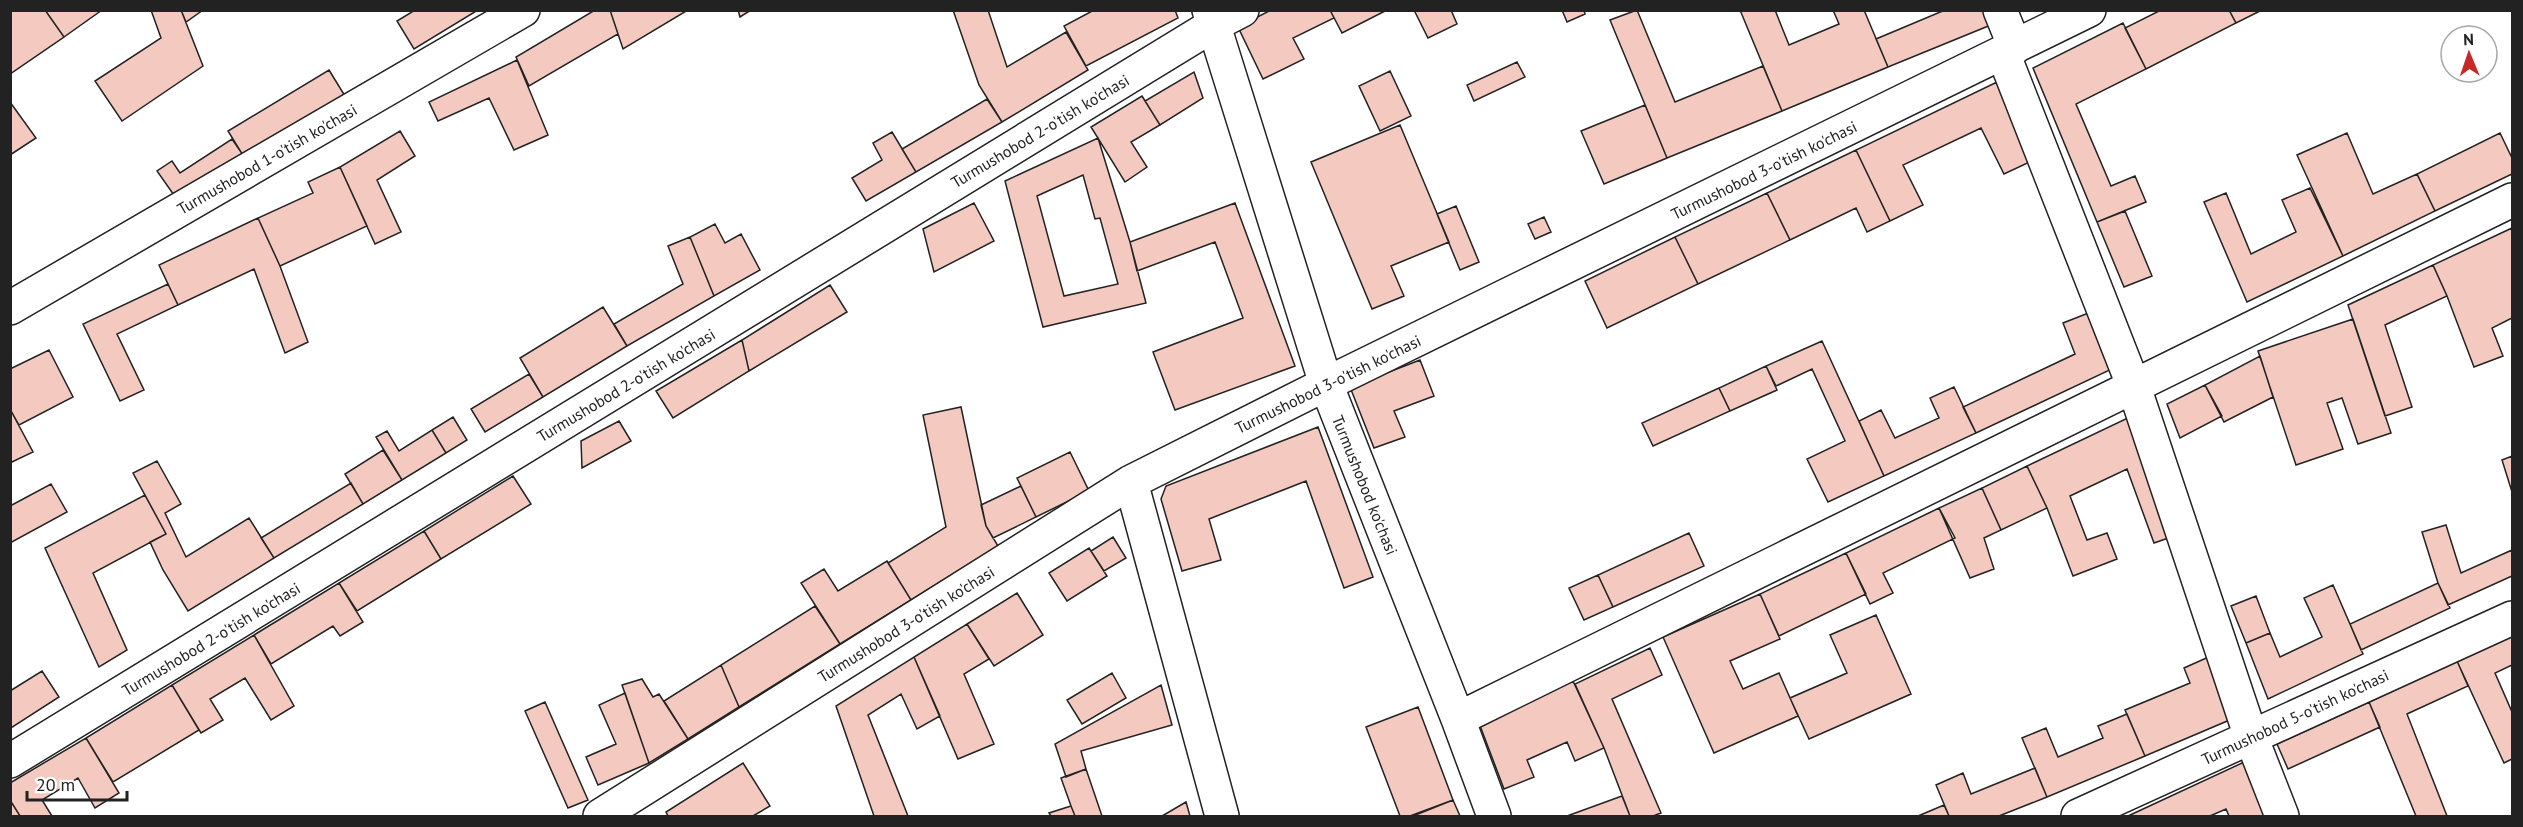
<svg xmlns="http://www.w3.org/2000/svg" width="2523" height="827" font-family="'PT Sans',sans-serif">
	<rect width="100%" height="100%" fill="#fff"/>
	<path fill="#f3c9c0" stroke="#222" stroke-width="1.5" fill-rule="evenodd" d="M 10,10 L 45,10 L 64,37 L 10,74 Z
		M 45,10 L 102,10 L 64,37 Z
		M 151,10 L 181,10 L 203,66 L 122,121 L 95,81 L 161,38 Z
		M 181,10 L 203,10 L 186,22 Z
		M 415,10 L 478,10 L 414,49 L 397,21 Z
		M 595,10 L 610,10 L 618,34 L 529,86 L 516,57 Z
		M 610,10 L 688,10 L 623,49 Z
		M 738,10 L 751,10 L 740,17 Z
		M 953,10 L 988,10 L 1007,67 L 1066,32 L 1088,70 L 1002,122 L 979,85 Z
		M 1094,10 L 1175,10 L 1178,18 L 1086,66 L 1064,26 Z
		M 1271,10 L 1330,10 L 1334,18 L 1293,38 L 1304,59 L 1263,79 L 1238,27 Z
		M 1330,10 L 1387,10 L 1342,33 Z
		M 1414,10 L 1451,10 L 1457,24 L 1428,38 Z
		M 1562,10 L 1584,10 L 1585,14 L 1567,22 Z
		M 1637,10 L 1675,102 L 1763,66 L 1782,111 L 1667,158 L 1610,20 Z
		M 1740,10 L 1775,10 L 1789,45 L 1839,24 L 1833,10 L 1864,10 L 1888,67 L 1782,111 Z
		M 1945,10 L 1999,10 L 2003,20 L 1888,67 L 1876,39 Z
		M 2161,10 L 2229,10 L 2236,23 L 2146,69 L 2125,28 Z
		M 2229,10 L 2262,10 L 2236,23 Z
		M 2123,23 L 2146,69 L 2076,104 L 2111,186 L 2135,176 L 2146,202 L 2097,222 L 2033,68 Z
		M 517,60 L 548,135 L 514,150 L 489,98 L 438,121 L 429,102 Z
		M 1517,62 L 1525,77 L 1474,101 L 1467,85 Z
		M 329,70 L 345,96 L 244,157 L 228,131 Z
		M 1390,71 L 1411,116 L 1380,131 L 1359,86 Z
		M 1194,72 L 1203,98 L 1160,125 L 1145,101 Z
		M 1997,82 L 2034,160 L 2004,174 L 1981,128 L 1903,165 L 1923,205 L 1890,221 L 1856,150 Z
		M 1142,96 L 1160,125 L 1131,142 L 1147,167 L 1125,182 L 1091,127 Z
		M 987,99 L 1002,122 L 916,172 L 902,149 Z
		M 10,102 L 36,138 L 10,155 Z
		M 1645,105 L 1667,158 L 1604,184 L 1581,131 Z
		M 1400,125 L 1449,242 L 1391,266 L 1404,296 L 1372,309 L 1311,162 Z
		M 400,131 L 415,156 L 377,180 L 401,232 L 375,244 L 340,167 Z
		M 892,132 L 916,172 L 866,201 L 852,178 L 882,160 L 873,143 Z
		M 2347,133 L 2373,194 L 2417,174 L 2435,211 L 2343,256 L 2297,155 Z
		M 2500,133 L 2512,158 L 2512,174 L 2435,211 L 2417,174 Z
		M 1098,138 L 1130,242 L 1146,303 L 1043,327 L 1005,181 ZM 1083,175 L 1095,219 L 1100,218 L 1118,284 L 1064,296 L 1037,196 Z
		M 232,139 L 243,155 L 176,198 L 157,171 L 172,161 L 180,173 Z
		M 1856,150 L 1890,221 L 1867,232 L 1856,208 L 1790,240 L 1767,193 Z
		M 340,167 L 367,226 L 280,266 L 258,218 L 313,193 L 308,182 Z
		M 2310,188 L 2343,256 L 2247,302 L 2204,202 L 2226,193 L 2251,254 L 2296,232 L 2282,200 Z
		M 1767,193 L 1790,240 L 1698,284 L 1675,237 Z
		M 974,203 L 994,241 L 934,272 L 923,229 Z
		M 1235,203 L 1295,366 L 1175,410 L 1153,352 L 1243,318 L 1215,242 L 1137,271 L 1130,242 Z
		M 1456,206 L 1479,262 L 1460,270 L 1437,214 Z
		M 2125,211 L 2152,276 L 2124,287 L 2097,222 Z
		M 1544,217 L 1551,232 L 1535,239 L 1528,224 Z
		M 258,218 L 280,266 L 308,342 L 285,353 L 254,269 L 178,305 L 159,265 Z
		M 715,224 L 725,243 L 741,234 L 760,270 L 714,296 L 690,237 Z
		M 2512,228 L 2512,318 L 2492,328 L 2503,356 L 2474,367 L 2447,296 L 2433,265 Z
		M 690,237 L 714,296 L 627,346 L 614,324 L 683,284 L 668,246 Z
		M 1675,237 L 1698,284 L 1607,328 L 1585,281 Z
		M 2433,265 L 2447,296 L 2385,325 L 2412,407 L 2385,416 L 2348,305 Z
		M 168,284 L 178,305 L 117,334 L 144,390 L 120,401 L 83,324 Z
		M 830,285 L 847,312 L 749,371 L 742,340 Z
		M 603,307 L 627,346 L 543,397 L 520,358 Z
		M 2091,312 L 2114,368 L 1976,433 L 1963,407 L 2075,354 L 2063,323 Z
		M 2353,319 L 2391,433 L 2358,444 L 2342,398 L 2327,403 L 2343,449 L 2296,465 L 2258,351 Z
		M 742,340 L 749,371 L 673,418 L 656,391 Z
		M 1822,341 L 1884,476 L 1828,502 L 1807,459 L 1845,441 L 1812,369 L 1776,386 L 1766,366 Z
		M 49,350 L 73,397 L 19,425 L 10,409 L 10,369 Z
		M 2260,356 L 2273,397 L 2224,422 L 2205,385 Z
		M 1420,360 L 1434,396 L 1394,411 L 1405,437 L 1374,448 L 1350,387 Z
		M 1766,366 L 1777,390 L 1730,411 L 1719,388 Z
		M 529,374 L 543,397 L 485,432 L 471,409 Z
		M 2205,385 L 2222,416 L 2180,438 L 2167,404 Z
		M 1954,387 L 1976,433 L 1884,476 L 1859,421 L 1881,410 L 1895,438 L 1939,418 L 1930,398 Z
		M 1719,388 L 1730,411 L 1653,446 L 1642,423 Z
		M 961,407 L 986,526 L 998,546 L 911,600 L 888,563 L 946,527 L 923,415 Z
		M 10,409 L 33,452 L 12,462 L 10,459 Z
		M 2134,415 L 2177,535 L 2154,543 L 2127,469 L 2070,496 L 2087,540 L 2107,533 L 2117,559 L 2073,576 L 2047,508 L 2027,466 Z
		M 453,417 L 467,440 L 446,453 L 432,430 Z
		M 619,421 L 631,441 L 582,468 L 581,441 Z
		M 1318,427 L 1373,577 L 1344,588 L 1306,481 L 1209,519 L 1221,560 L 1182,571 L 1161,499 L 1166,486 Z
		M 432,430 L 446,453 L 402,480 L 376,437 L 387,431 L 399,451 Z
		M 383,450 L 402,480 L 363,504 L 345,474 Z
		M 1070,452 L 1089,491 L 1036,517 L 1017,478 Z
		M 2512,456 L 2512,492 L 2502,460 Z
		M 157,461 L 181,504 L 165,513 L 186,557 L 249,518 L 274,558 L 188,611 L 163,570 L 150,542 L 166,534 L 133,473 Z
		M 2027,466 L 2047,508 L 2001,530 L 1982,488 Z
		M 513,476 L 531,504 L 441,559 L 424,531 Z
		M 351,483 L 363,504 L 274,558 L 261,538 Z
		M 51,484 L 67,512 L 10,543 L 10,506 Z
		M 1021,486 L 1036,517 L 993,538 L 986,526 L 981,505 Z
		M 1982,488 L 2001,530 L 1984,538 L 1994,569 L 1970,578 L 1939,508 Z
		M 145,495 L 166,534 L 93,573 L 127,650 L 99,667 L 45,548 Z
		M 1939,508 L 1955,538 L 1883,573 L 1893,593 L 1870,604 L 1846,553 Z
		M 2446,525 L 2461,573 L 2512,550 L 2512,576 L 2448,605 L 2438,583 L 2422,532 Z
		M 424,531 L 441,559 L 357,611 L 339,583 Z
		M 1689,533 L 1704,566 L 1613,607 L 1598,575 Z
		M 1113,537 L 1126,558 L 1104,571 L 1091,551 Z
		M 1089,548 L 1107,576 L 1067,601 L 1049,573 Z
		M 1846,553 L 1866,594 L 1779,636 L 1760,594 Z
		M 887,561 L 911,600 L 840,644 L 801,583 L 824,569 L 838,591 Z
		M 1598,575 L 1613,607 L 1584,620 L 1569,588 Z
		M 339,583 L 363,622 L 340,636 L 333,626 L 271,664 L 254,635 Z
		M 2438,583 L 2450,608 L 2361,650 L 2350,624 Z
		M 2333,585 L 2363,654 L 2268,699 L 2246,643 L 2270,633 L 2280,657 L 2322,637 L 2304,598 Z
		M 1017,593 L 1043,635 L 994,666 L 967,624 Z
		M 1760,594 L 1780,639 L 1730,661 L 1743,689 L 1779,673 L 1798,716 L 1714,753 L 1663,637 Z
		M 2256,596 L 2270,633 L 2246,643 L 2231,606 Z
		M 815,606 L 840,644 L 739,707 L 721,665 Z
		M 1876,615 L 1911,694 L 1809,739 L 1790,698 L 1847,673 L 1830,635 Z
		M 967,624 L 989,659 L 964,674 L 994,744 L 958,759 L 914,657 Z
		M 254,635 L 294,706 L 271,720 L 245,678 L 210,699 L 223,720 L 201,733 L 172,685 Z
		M 2512,635 L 2512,665 L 2495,673 L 2512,712 L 2512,759 L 2504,763 L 2457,661 Z
		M 1650,648 L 1662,675 L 1612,699 L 1661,813 L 1653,816 L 1630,816 L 1604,748 L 1575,684 Z
		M 2213,655 L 2239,716 L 2145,756 L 2125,710 L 2190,683 L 2184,668 Z
		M 914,657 L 940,716 L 917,729 L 901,694 L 868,715 L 908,816 L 874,816 L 836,706 Z
		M 2457,661 L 2468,686 L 2407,714 L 2447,816 L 2416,816 L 2369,702 Z
		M 721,665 L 739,707 L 688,739 L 664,701 Z
		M 42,671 L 59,697 L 11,728 L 10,691 Z
		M 1112,673 L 1126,698 L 1082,724 L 1067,700 Z
		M 642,679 L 653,697 L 659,694 L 688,739 L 649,763 L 622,685 Z
		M 1573,681 L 1604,748 L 1575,761 L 1567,742 L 1527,760 L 1534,777 L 1504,789 L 1479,723 Z
		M 172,685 L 199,730 L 113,782 L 86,738 Z
		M 1161,685 L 1172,725 L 1081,751 L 1086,769 L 1066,777 L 1055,744 Z
		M 625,693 L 649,763 L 598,785 L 586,757 L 616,744 L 599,705 Z
		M 545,702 L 588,800 L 568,808 L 525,711 Z
		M 2369,702 L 2380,727 L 2288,769 L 2277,744 Z
		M 1418,707 L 1453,800 L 1410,816 L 1400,816 L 1366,727 Z
		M 2127,714 L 2145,756 L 2047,797 L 2022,738 L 2046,728 L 2058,757 L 2103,738 L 2098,726 Z
		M 86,738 L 119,793 L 95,808 L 78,778 L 42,800 L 52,816 L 20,816 L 10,800 L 10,783 Z
		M 2255,757 L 2278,816 L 2229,816 L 2226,809 L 2210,816 L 2128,816 Z
		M 743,763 L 770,806 L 753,816 L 668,816 L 666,812 Z
		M 2035,768 L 2047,797 L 1999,816 L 1949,816 L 1936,785 L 1963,773 L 1971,794 Z
		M 1086,769 L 1102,816 L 1075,816 L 1071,806 L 1061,778 Z
		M 1622,796 L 1630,816 L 1567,816 Z
		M 10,800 L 20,816 L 10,816 Z
		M 1453,800 L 1460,816 L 1413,816 Z
		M 1186,802 L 1190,816 L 1162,816 Z
		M 1944,805 L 1949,816 L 1918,816 Z
		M 1071,806 L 1075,816 L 1051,816 L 1049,813 Z"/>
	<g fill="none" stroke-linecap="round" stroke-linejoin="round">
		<g stroke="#222" stroke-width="36">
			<path id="minor" d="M 1209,10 L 1326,384 L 1458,719 L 1494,816
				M 2000,10 L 2015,47
				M 2003,53 L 2134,387 L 2251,737 L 2282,816
				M 10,308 L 523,10
				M 1131,482 L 1222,816
				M 1458,719 L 2512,200
				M 10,761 L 1215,24 L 1242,10
				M 600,816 L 1131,482 L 1326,384 L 2089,10
				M 2078,816 L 2512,618"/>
		</g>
		<use href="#minor" stroke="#fff" stroke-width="33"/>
	</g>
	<g text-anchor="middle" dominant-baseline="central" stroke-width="4.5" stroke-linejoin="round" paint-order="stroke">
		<g font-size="16" fill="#222" stroke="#fff">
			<text transform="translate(1040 131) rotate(-31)">Turmushobod 2-o'tish ko'chasi</text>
			<text transform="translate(267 159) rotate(-30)">Turmushobod 1-o'tish ko'chasi</text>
			<text transform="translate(1764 170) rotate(-26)">Turmushobod 3-o'tish ko'chasi</text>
			<text transform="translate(1328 384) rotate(-26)">Turmushobod 3-o'tish ko'chasi</text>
			<text transform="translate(626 385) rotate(-31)">Turmushobod 2-o'tish ko'chasi</text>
			<text transform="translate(1365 485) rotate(68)">Turmushobod ko'chasi</text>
			<text transform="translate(906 624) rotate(-32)">Turmushobod 3-o'tish ko'chasi</text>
			<text transform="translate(211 639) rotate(-31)">Turmushobod 2-o'tish ko'chasi</text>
			<text transform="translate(2295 717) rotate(-25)">Turmushobod 5-o'tish ko'chasi</text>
		</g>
	</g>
	<rect width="2523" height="827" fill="none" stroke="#222222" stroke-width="24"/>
	<g transform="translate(2469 54) rotate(358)"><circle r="28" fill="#ffffff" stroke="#a7a7a7" stroke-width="1.5"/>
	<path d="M0-4.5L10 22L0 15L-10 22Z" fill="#c62828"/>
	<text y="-9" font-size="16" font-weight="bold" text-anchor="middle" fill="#222222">N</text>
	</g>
	<path d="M27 791v9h100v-9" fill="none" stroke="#222222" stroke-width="3"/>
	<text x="36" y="791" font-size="18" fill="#222222" stroke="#ffffff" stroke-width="4.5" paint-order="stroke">20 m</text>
</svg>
